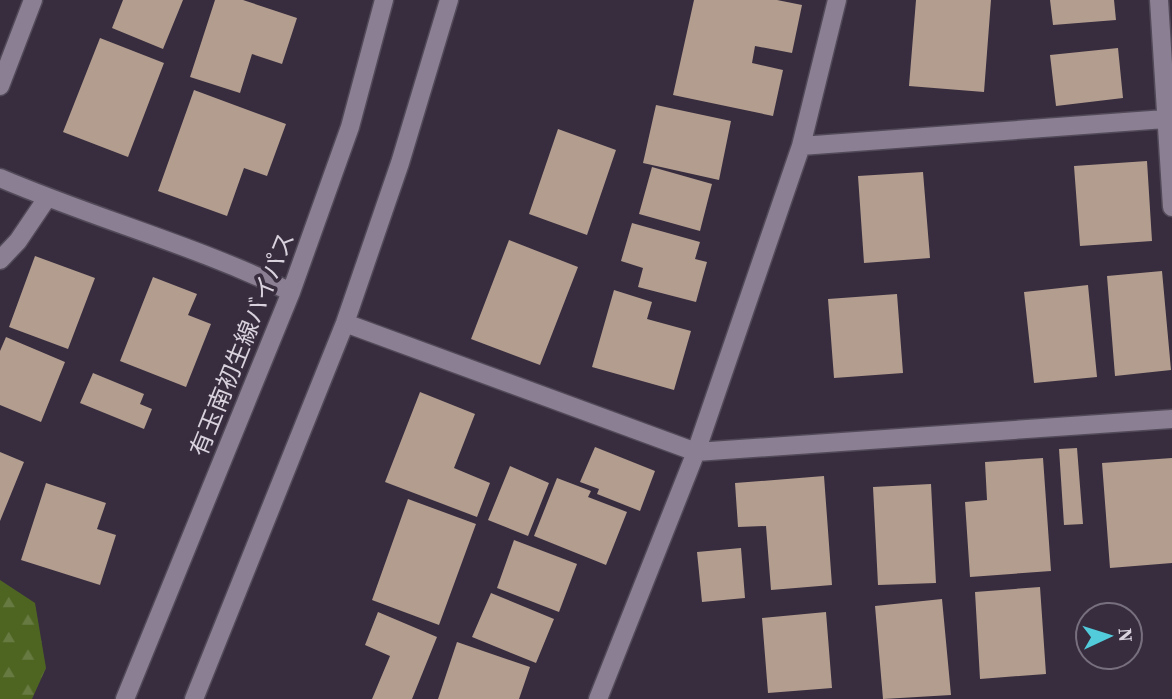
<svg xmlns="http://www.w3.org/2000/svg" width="1172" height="699" font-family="'Source Serif 4','Noto Sans JP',serif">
	<defs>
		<pattern id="forest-firs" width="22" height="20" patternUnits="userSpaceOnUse" patternTransform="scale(1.75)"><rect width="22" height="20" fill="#4e6522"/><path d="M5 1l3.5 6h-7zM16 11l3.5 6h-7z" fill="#677a42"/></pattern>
	</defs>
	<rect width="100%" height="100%" fill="#372d3e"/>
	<path fill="url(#forest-firs)" d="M 0,580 L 35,603 L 46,668 L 32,699 L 0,699 Z"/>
	<path fill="#b39d8f" d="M 123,0 L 183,0 L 163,49 L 112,28 Z
		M 215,0 L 243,0 L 297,18 L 282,64 L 252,54 L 240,93 L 190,77 Z
		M 694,0 L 777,0 L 802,5 L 792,53 L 755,46 L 752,63 L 783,70 L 773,116 L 673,95 Z
		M 916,0 L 991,0 L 984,92 L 909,86 Z
		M 1050,0 L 1114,0 L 1116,20 L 1053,25 Z
		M 100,38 L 164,63 L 128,157 L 63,132 Z
		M 1118,48 L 1123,98 L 1056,106 L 1050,55 Z
		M 194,90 L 286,124 L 267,176 L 244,168 L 227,216 L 158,191 Z
		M 656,105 L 731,121 L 719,180 L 643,163 Z
		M 558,129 L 616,150 L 587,235 L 529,214 Z
		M 1147,161 L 1152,241 L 1080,246 L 1074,166 Z
		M 652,167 L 712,184 L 700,231 L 639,214 Z
		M 923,172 L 930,258 L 864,263 L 858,176 Z
		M 632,223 L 700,242 L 695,259 L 707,262 L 696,302 L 638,287 L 643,268 L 621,261 Z
		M 509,240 L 578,267 L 540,365 L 471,339 Z
		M 35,256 L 95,278 L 68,349 L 9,327 Z
		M 1162,271 L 1171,370 L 1115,376 L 1107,276 Z
		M 153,277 L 197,294 L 188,315 L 211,324 L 186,387 L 120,361 Z
		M 1088,285 L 1097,377 L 1034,383 L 1024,292 Z
		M 614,290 L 652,302 L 647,319 L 691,331 L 674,390 L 592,367 Z
		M 897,294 L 903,373 L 834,378 L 828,299 Z
		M 6,337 L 65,362 L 41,422 L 0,405 L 0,351 Z
		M 93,373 L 144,394 L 140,404 L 152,409 L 144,429 L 80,403 Z
		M 420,392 L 475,414 L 454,468 L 490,483 L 477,517 L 385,482 Z
		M 595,447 L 655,471 L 640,511 L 597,494 L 599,489 L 580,482 Z
		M 1077,448 L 1083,524 L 1064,525 L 1059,449 Z
		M 0,452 L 24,462 L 0,521 Z
		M 1043,458 L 1051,571 L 970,577 L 965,502 L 987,500 L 985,462 Z
		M 1172,458 L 1172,563 L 1110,568 L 1102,463 Z
		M 510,466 L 549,483 L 528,536 L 488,520 Z
		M 824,476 L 832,585 L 771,590 L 766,526 L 738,527 L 735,483 Z
		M 557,478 L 591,491 L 588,497 L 627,512 L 606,565 L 534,536 Z
		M 46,483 L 106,503 L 97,529 L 116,535 L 100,585 L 21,560 Z
		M 931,484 L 936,583 L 878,585 L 873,487 Z
		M 408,499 L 476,524 L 439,625 L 372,600 Z
		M 514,540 L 577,564 L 559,612 L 497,588 Z
		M 741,548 L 745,598 L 702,602 L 697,552 Z
		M 1040,587 L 1046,674 L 980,679 L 975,592 Z
		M 491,593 L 554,619 L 536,663 L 472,637 Z
		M 942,599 L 951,695 L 883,699 L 875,606 Z
		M 378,612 L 437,637 L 412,699 L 372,699 L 390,656 L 365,645 Z
		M 826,612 L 832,688 L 768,693 L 762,618 Z
		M 457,642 L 530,667 L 519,699 L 438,699 Z"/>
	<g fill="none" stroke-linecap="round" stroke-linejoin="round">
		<g stroke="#524a59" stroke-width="21">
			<path id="minor" d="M 1159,0 L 1172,207
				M 0,86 L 33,0
				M 801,146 L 1165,119
				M 0,178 C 96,219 197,246 291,292
				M 0,260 L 18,241 L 47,198
				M 345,323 L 696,452 L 1172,419
				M 125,699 L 291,292 L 350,127 L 384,0
				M 194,699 L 345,323 L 400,163 L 449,0
				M 598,699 L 696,452 L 801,146 L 837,0"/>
		</g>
		<use href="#minor" stroke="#8b7f93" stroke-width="18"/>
	</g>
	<g text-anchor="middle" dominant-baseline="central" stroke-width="7" stroke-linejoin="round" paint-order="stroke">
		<g font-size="24" fill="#d9d2dd" stroke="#372d3e">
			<text transform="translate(242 344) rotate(-68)">有玉南初生線バイパス</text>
		</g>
	</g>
	<g transform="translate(1109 636) rotate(86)"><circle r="33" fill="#372d3e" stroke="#786f7e" stroke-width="2"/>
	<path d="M0-5L12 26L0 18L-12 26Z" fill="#52cbda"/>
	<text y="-10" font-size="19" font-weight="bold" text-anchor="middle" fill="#d9d2dd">N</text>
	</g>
</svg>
